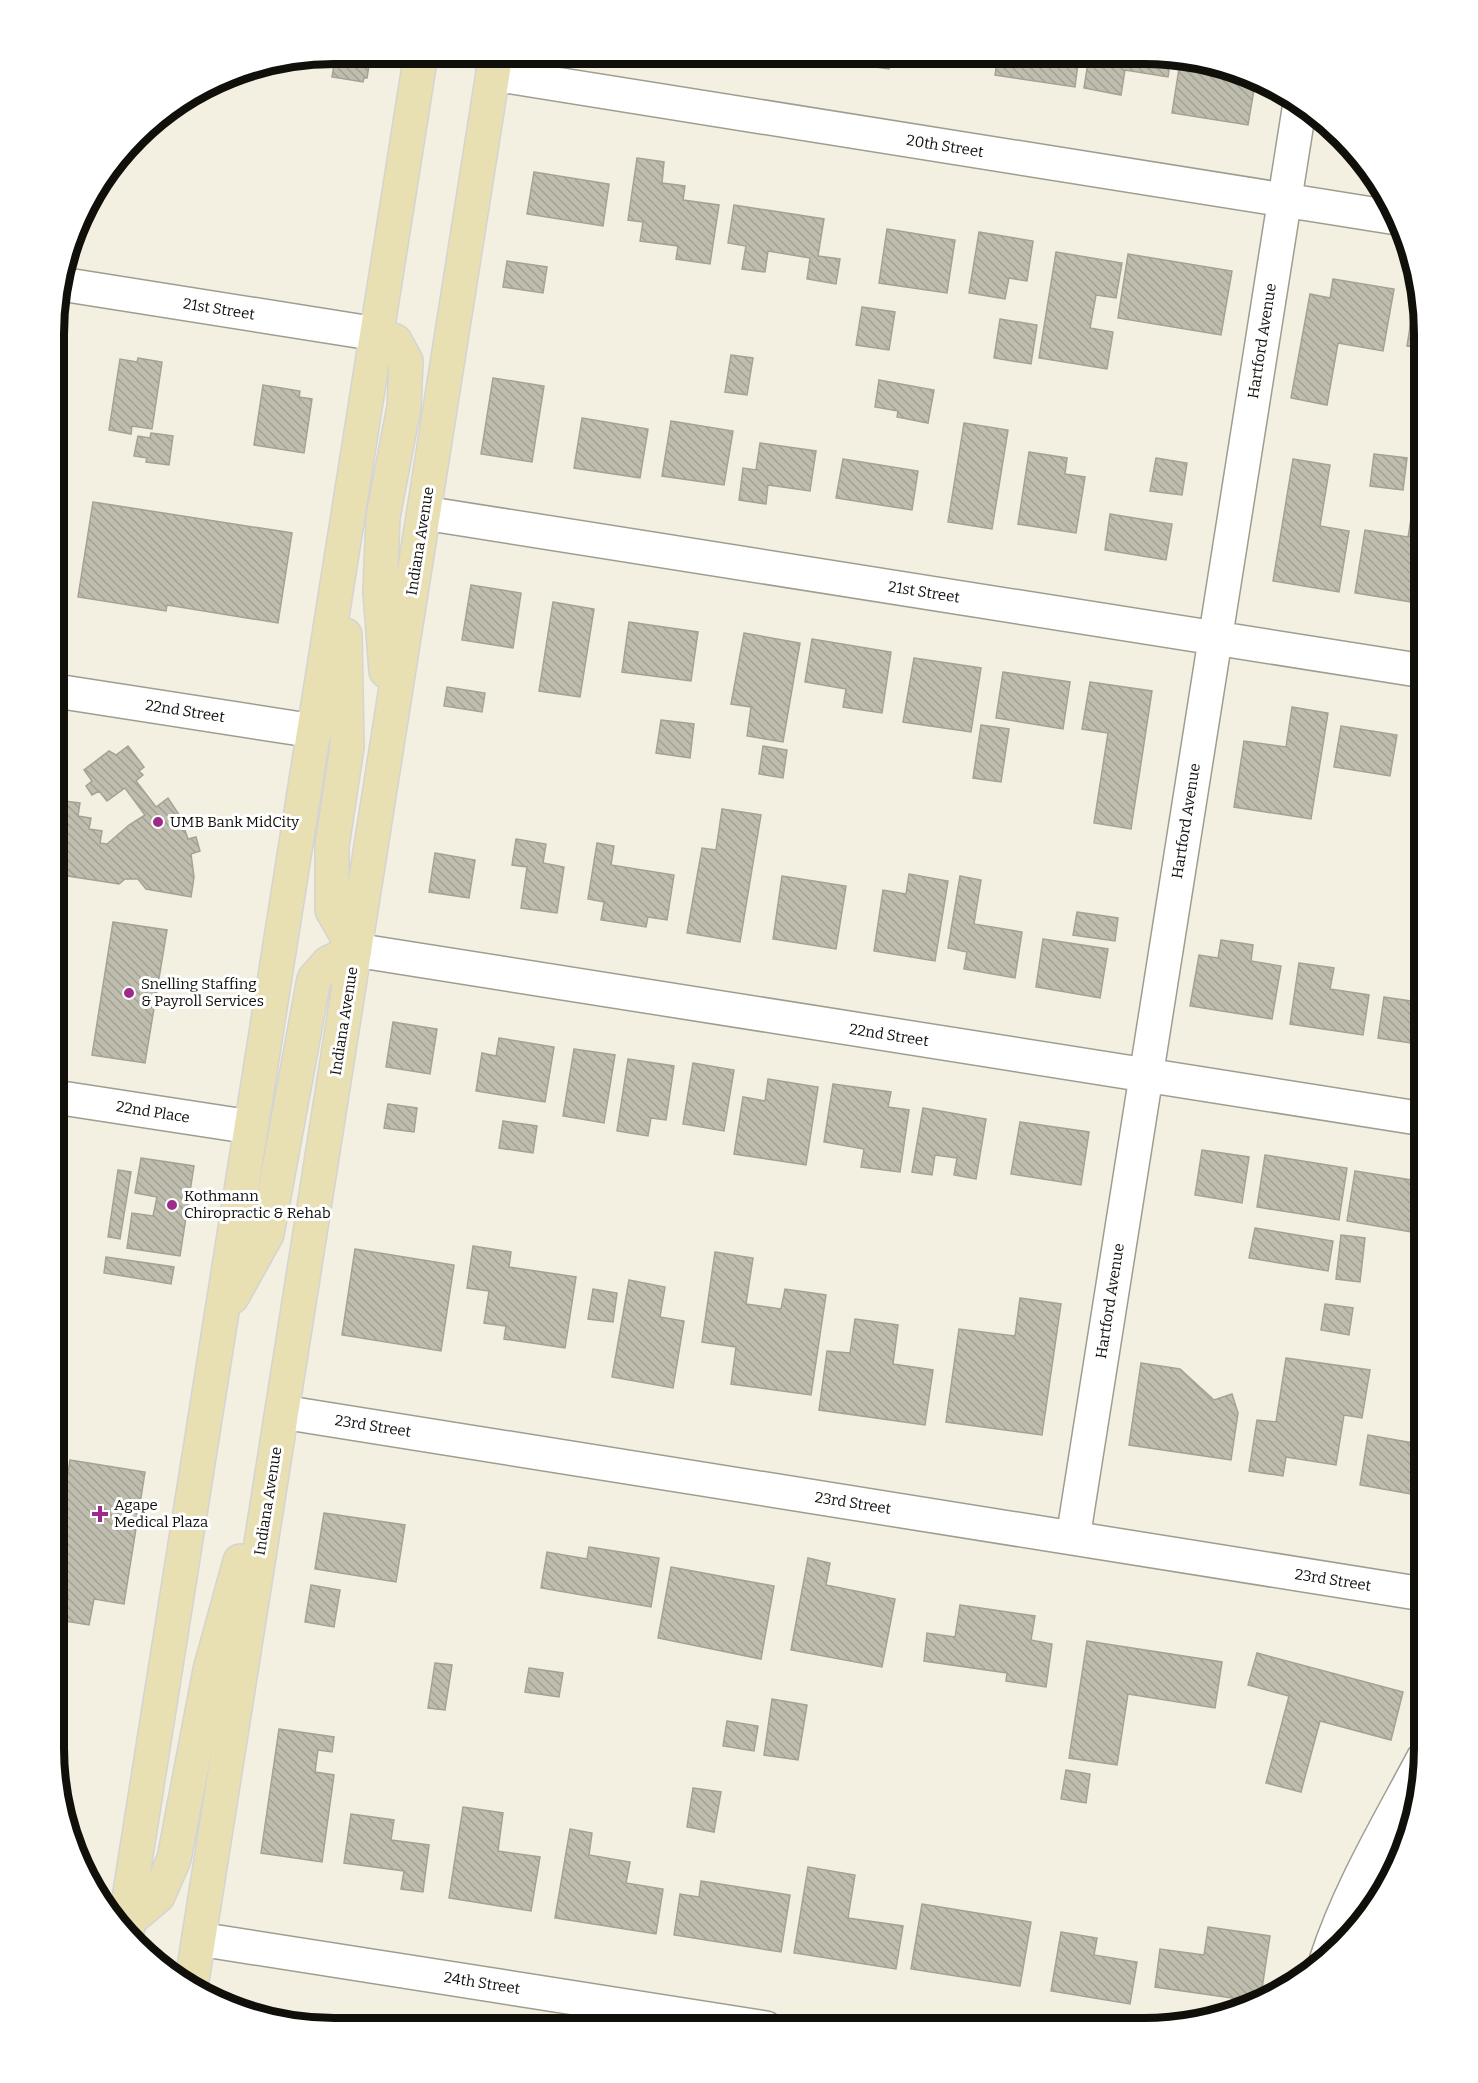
<svg xmlns="http://www.w3.org/2000/svg" width="1478" height="2083" font-family="Bitter,serif">
	<defs>
		<pattern id="building-back-hatch" width="6" height="6" patternUnits="userSpaceOnUse" patternTransform="scale(1.5)"><rect width="6" height="6" fill="#bfbdae"/><path d="M-1 5l2 2M0 0l6 6M5-1l2 2" fill="none" stroke="#a3a194"/></pattern>
	</defs>
	<rect width="100%" height="100%" fill="#f3f0e1"/>
	<path fill="url(#building-back-hatch)" stroke="#a4a294" stroke-width="1.5" d="M 336,54 L 371,54 L 367,78 L 364,78 L 363,82 L 332,77 Z
		M 826,55 L 891,56 L 889,69 L 826,60 Z
		M 935,56 L 982,56 L 980,63 Z
		M 998,56 L 1079,56 L 1075,87 L 995,75 Z
		M 1089,56 L 1171,56 L 1168,77 L 1125,70 L 1121,95 L 1084,88 Z
		M 1181,56 L 1256,78 L 1248,125 L 1172,113 Z
		M 637,158 L 664,162 L 662,183 L 685,186 L 683,200 L 719,205 L 710,264 L 676,259 L 678,246 L 640,241 L 643,222 L 628,220 Z
		M 534,172 L 609,184 L 603,226 L 527,214 Z
		M 734,205 L 824,219 L 818,256 L 840,259 L 836,284 L 807,279 L 810,258 L 768,251 L 765,272 L 742,269 L 746,246 L 728,243 Z
		M 887,229 L 955,240 L 947,293 L 879,283 Z
		M 979,232 L 1033,241 L 1027,281 L 1009,278 L 1005,299 L 969,293 Z
		M 1056,252 L 1122,263 L 1116,298 L 1096,295 L 1090,328 L 1113,332 L 1107,369 L 1039,358 Z
		M 1128,254 L 1232,271 L 1221,335 L 1118,318 Z
		M 507,261 L 547,267 L 543,293 L 503,287 Z
		M 1333,279 L 1394,289 L 1383,351 L 1338,343 L 1327,405 L 1291,398 L 1310,294 L 1330,298 Z
		M 1415,296 L 1424,334 L 1424,348 L 1407,346 Z
		M 862,307 L 895,312 L 889,350 L 856,345 Z
		M 1000,319 L 1037,325 L 1031,364 L 994,358 Z
		M 731,355 L 753,358 L 747,395 L 725,392 Z
		M 138,358 L 162,362 L 152,429 L 132,426 L 131,434 L 109,430 L 120,359 L 137,362 Z
		M 493,378 L 544,386 L 532,462 L 481,454 Z
		M 879,380 L 934,390 L 928,423 L 897,417 L 898,411 L 875,407 Z
		M 263,385 L 300,391 L 299,397 L 312,399 L 304,453 L 254,445 Z
		M 582,418 L 648,429 L 640,478 L 574,468 Z
		M 671,421 L 733,431 L 724,485 L 662,476 Z
		M 964,423 L 1008,430 L 992,529 L 948,522 Z
		M 151,433 L 173,436 L 169,465 L 146,462 L 147,458 L 134,456 L 138,436 L 150,438 Z
		M 760,443 L 816,451 L 810,491 L 768,485 L 766,504 L 739,500 L 743,468 L 756,470 Z
		M 1029,452 L 1067,458 L 1065,474 L 1085,477 L 1076,533 L 1018,524 Z
		M 1374,454 L 1407,458 L 1403,490 L 1370,486 Z
		M 1156,458 L 1187,463 L 1182,495 L 1150,491 Z
		M 843,459 L 918,471 L 912,510 L 836,498 Z
		M 1293,459 L 1330,465 L 1320,526 L 1349,531 L 1339,592 L 1273,581 Z
		M 1418,476 L 1424,477 L 1424,604 L 1355,593 L 1365,530 L 1408,537 Z
		M 93,502 L 292,533 L 278,623 L 167,605 L 166,611 L 78,597 Z
		M 1110,514 L 1172,524 L 1166,560 L 1105,550 Z
		M 471,585 L 521,593 L 513,648 L 462,640 Z
		M 553,602 L 594,609 L 580,697 L 539,691 Z
		M 629,622 L 698,632 L 691,681 L 622,672 Z
		M 744,633 L 800,643 L 783,742 L 747,736 L 751,707 L 731,704 Z
		M 812,639 L 891,652 L 882,713 L 843,707 L 846,689 L 805,682 Z
		M 914,658 L 981,668 L 971,732 L 903,722 Z
		M 1003,672 L 1070,682 L 1063,729 L 996,718 Z
		M 1090,682 L 1152,691 L 1131,829 L 1094,823 L 1108,733 L 1082,729 Z
		M 447,687 L 485,693 L 482,712 L 444,706 Z
		M 1292,707 L 1328,713 L 1311,819 L 1234,807 L 1244,741 L 1286,747 Z
		M 661,720 L 694,724 L 690,758 L 656,753 Z
		M 981,725 L 1009,729 L 1001,782 L 973,778 Z
		M 1341,726 L 1397,735 L 1390,776 L 1334,767 Z
		M 128,746 L 144,767 L 139,771 L 143,775 L 136,781 L 156,807 L 168,798 L 180,816 L 188,839 L 196,837 L 200,851 L 191,854 L 194,877 L 191,897 L 146,889 L 138,879 L 125,879 L 119,884 L 55,874 L 56,800 L 80,803 L 78,816 L 91,818 L 89,829 L 102,831 L 100,843 L 107,844 L 129,825 L 145,815 L 125,788 L 107,801 L 99,791 L 92,795 L 86,786 L 92,781 L 84,770 L 109,751 L 116,755 Z
		M 763,746 L 787,750 L 783,778 L 759,774 Z
		M 1424,746 L 1424,800 L 1415,799 Z
		M 722,809 L 761,815 L 740,942 L 687,933 L 702,848 L 716,850 Z
		M 516,839 L 546,844 L 543,863 L 564,867 L 557,913 L 521,908 L 527,867 L 512,865 Z
		M 597,843 L 614,846 L 611,865 L 674,875 L 667,920 L 648,917 L 646,927 L 601,920 L 604,902 L 588,899 Z
		M 435,853 L 475,860 L 469,898 L 429,892 Z
		M 909,874 L 948,881 L 935,961 L 874,951 L 883,890 L 906,894 Z
		M 782,876 L 846,886 L 836,949 L 773,939 Z
		M 960,876 L 981,880 L 974,924 L 1022,932 L 1015,978 L 964,969 L 967,952 L 948,948 Z
		M 1077,912 L 1118,918 L 1115,941 L 1073,935 Z
		M 113,922 L 167,930 L 145,1063 L 92,1055 Z
		M 1043,939 L 1108,949 L 1100,998 L 1036,987 Z
		M 1221,940 L 1253,945 L 1251,961 L 1281,966 L 1272,1019 L 1190,1006 L 1199,955 L 1218,958 Z
		M 1299,963 L 1334,968 L 1330,989 L 1369,995 L 1363,1035 L 1290,1024 Z
		M 1384,997 L 1424,1003 L 1424,1045 L 1378,1038 Z
		M 393,1022 L 437,1029 L 430,1074 L 386,1067 Z
		M 499,1038 L 554,1047 L 545,1102 L 476,1091 L 482,1053 L 496,1056 Z
		M 574,1049 L 615,1055 L 604,1123 L 563,1116 Z
		M 628,1059 L 674,1066 L 666,1120 L 651,1118 L 648,1136 L 617,1131 Z
		M 693,1063 L 734,1070 L 724,1131 L 683,1124 Z
		M 768,1079 L 818,1087 L 806,1165 L 734,1154 L 743,1097 L 765,1101 Z
		M 833,1084 L 891,1092 L 888,1107 L 909,1110 L 900,1172 L 861,1167 L 864,1149 L 824,1142 Z
		M 388,1104 L 417,1108 L 414,1132 L 384,1128 Z
		M 923,1108 L 986,1119 L 976,1179 L 954,1175 L 957,1158 L 935,1155 L 932,1175 L 912,1172 Z
		M 503,1121 L 537,1126 L 533,1153 L 499,1148 Z
		M 1020,1122 L 1089,1132 L 1081,1185 L 1011,1174 Z
		M 1202,1150 L 1249,1157 L 1242,1203 L 1195,1195 Z
		M 1265,1155 L 1347,1168 L 1339,1220 L 1257,1207 Z
		M 141,1158 L 194,1166 L 180,1256 L 127,1248 L 132,1213 L 153,1216 L 157,1197 L 135,1193 Z
		M 118,1170 L 131,1172 L 120,1239 L 108,1237 Z
		M 1355,1171 L 1424,1182 L 1424,1234 L 1347,1221 Z
		M 1255,1228 L 1333,1241 L 1328,1271 L 1249,1258 Z
		M 1341,1235 L 1365,1238 L 1360,1282 L 1336,1279 Z
		M 473,1246 L 511,1252 L 509,1267 L 576,1277 L 565,1348 L 504,1339 L 506,1326 L 484,1323 L 489,1291 L 467,1288 Z
		M 355,1249 L 454,1265 L 441,1351 L 342,1335 Z
		M 715,1252 L 753,1258 L 746,1304 L 781,1309 L 785,1289 L 826,1295 L 811,1395 L 731,1384 L 736,1347 L 702,1342 Z
		M 106,1257 L 174,1267 L 171,1284 L 104,1273 Z
		M 629,1280 L 665,1287 L 660,1317 L 684,1321 L 673,1388 L 612,1377 Z
		M 593,1289 L 617,1293 L 613,1322 L 588,1319 Z
		M 1020,1298 L 1061,1304 L 1042,1435 L 946,1422 L 959,1329 L 1015,1336 Z
		M 1325,1304 L 1353,1308 L 1349,1335 L 1321,1330 Z
		M 855,1319 L 898,1325 L 893,1364 L 933,1370 L 925,1425 L 819,1410 L 827,1351 L 850,1353 Z
		M 1286,1358 L 1370,1370 L 1362,1418 L 1344,1415 L 1336,1465 L 1286,1457 L 1283,1476 L 1249,1471 L 1257,1420 L 1276,1422 Z
		M 1141,1363 L 1180,1369 L 1214,1400 L 1232,1394 L 1238,1413 L 1231,1460 L 1129,1445 Z
		M 1368,1435 L 1424,1445 L 1423,1496 L 1360,1485 Z
		M 70,1460 L 145,1472 L 124,1604 L 94,1599 L 89,1625 L 64,1621 L 68,1595 L 54,1593 L 54,1556 Z
		M 324,1513 L 405,1525 L 396,1582 L 315,1569 Z
		M 589,1547 L 659,1558 L 651,1607 L 541,1588 L 547,1552 L 587,1559 Z
		M 808,1558 L 830,1563 L 826,1585 L 895,1599 L 882,1667 L 791,1650 Z
		M 671,1567 L 774,1586 L 761,1659 L 658,1638 Z
		M 311,1585 L 340,1590 L 334,1627 L 305,1622 Z
		M 960,1605 L 1035,1616 L 1031,1640 L 1052,1644 L 1046,1687 L 1006,1681 L 1007,1673 L 924,1661 L 927,1633 L 955,1637 Z
		M 1087,1641 L 1222,1662 L 1215,1708 L 1128,1694 L 1117,1765 L 1069,1758 Z
		M 1257,1653 L 1403,1692 L 1391,1740 L 1320,1721 L 1301,1792 L 1266,1783 L 1289,1696 L 1248,1685 Z
		M 435,1663 L 452,1665 L 445,1710 L 428,1708 Z
		M 529,1668 L 563,1673 L 559,1697 L 525,1692 Z
		M 772,1699 L 807,1705 L 798,1760 L 764,1755 Z
		M 727,1721 L 758,1726 L 754,1751 L 723,1746 Z
		M 279,1729 L 334,1737 L 332,1752 L 318,1750 L 315,1772 L 334,1775 L 322,1862 L 261,1853 Z
		M 1066,1770 L 1090,1774 L 1086,1803 L 1061,1799 Z
		M 693,1788 L 721,1792 L 714,1832 L 687,1827 Z
		M 463,1807 L 503,1813 L 498,1851 L 540,1857 L 531,1911 L 449,1898 Z
		M 351,1814 L 394,1820 L 391,1840 L 429,1845 L 423,1892 L 401,1889 L 404,1871 L 344,1863 Z
		M 570,1829 L 592,1833 L 589,1855 L 630,1862 L 626,1883 L 663,1889 L 656,1934 L 555,1918 Z
		M 808,1867 L 855,1875 L 848,1918 L 903,1926 L 896,1969 L 794,1953 Z
		M 701,1881 L 790,1895 L 781,1952 L 674,1935 L 680,1894 L 699,1897 Z
		M 922,1904 L 1031,1922 L 1020,1986 L 911,1969 Z
		M 1208,1927 L 1270,1936 L 1260,2002 L 1155,1987 L 1160,1949 L 1204,1955 Z
		M 1061,1932 L 1097,1938 L 1094,1955 L 1137,1962 L 1130,2004 L 1051,1991 Z"/>
	<g fill="none" stroke-linecap="round" stroke-linejoin="round">
		<g stroke="#9f9d8f" stroke-width="36">
			<path id="minor" d="M 493,74 L 1397,218
				M 61,284 L 377,334
				M 424,513 L 1424,671
				M 56,691 L 314,731
				M 355,950 L 1424,1119
				M 55,1097 L 251,1127
				M 282,1412 L 1423,1594
				M 1073,1538 L 1300,103
				M 199,1939 L 766,2028
				M 1326,1961 C 1349,1890 1388,1825 1423,1759"/>
		</g>
		<g stroke="#d4d4d3" stroke-width="36">
			<path id="major" d="M 377,334 L 395,341 L 406,361 L 404,407 L 383,517 L 380,592 L 386,671
				M 345,635 L 347,747 L 332,846 L 332,910 L 355,950
				M 232,1297 L 267,1234 L 314,979 L 328,963 L 355,950
				M 125,1924 L 421,54
				M 128,1927 L 126,1923 L 158,1896 L 174,1859 L 210,1670 L 240,1561
				M 191,1987 L 496,54"/>
		</g>
		<use href="#minor" stroke="#fff" stroke-width="33"/>
		<use href="#major" stroke="#e8dfb2" stroke-width="33"/>
	</g>
	<g fill="#9c2b89" stroke="#fff" stroke-width="2">
		<circle cx="158" cy="822" r="6"/>
		<circle cx="129" cy="993" r="6"/>
		<circle cx="172" cy="1205" r="6"/>
		<path d="M97 1505h6v6h6v6h-6v6h-6v-6h-6v-6h6z"/>
	</g>
	<g text-anchor="middle" dominant-baseline="central" stroke-width="6" stroke-linejoin="round" paint-order="stroke">
		<g font-size="15" fill="#100f0a" stroke="#fff">
			<text transform="translate(945 146) rotate(9)">20th Street</text>
			<text transform="translate(219 309) rotate(9)">21st Street</text>
			<text transform="translate(1262 341) rotate(-81)">Hartford Avenue</text>
			<text transform="translate(420 541) rotate(-81)">Indiana Avenue</text>
			<text transform="translate(924 592) rotate(9)">21st Street</text>
			<text transform="translate(185 711) rotate(9)">22nd Street</text>
			<text transform="translate(1186 821) rotate(-81)">Hartford Avenue</text>
			<text transform="translate(344 1021) rotate(-81)">Indiana Avenue</text>
			<text transform="translate(889 1035) rotate(9)">22nd Street</text>
			<text transform="translate(153 1112) rotate(9)">22nd Place</text>
			<text transform="translate(1110 1301) rotate(-81)">Hartford Avenue</text>
			<text transform="translate(373 1426) rotate(9)">23rd Street</text>
			<text transform="translate(268 1501) rotate(-81)">Indiana Avenue</text>
			<text transform="translate(853 1503) rotate(9)">23rd Street</text>
			<text transform="translate(1333 1580) rotate(9)">23rd Street</text>
			<text transform="translate(482 1983) rotate(9)">24th Street</text>
		</g>
		<g font-size="15" fill="#100f0a" stroke="#fff" text-anchor="start">
			<text x="170" y="822">UMB Bank MidCity</text>
			<text x="141" y="984">Snelling Staffing<tspan x="141" dy="17">&amp; Payroll Services</tspan></text>
			<text x="184" y="1196">Kothmann<tspan x="184" dy="17">Chiropractic &amp; Rehab</tspan></text>
			<text x="114" y="1505">Agape<tspan x="114" dy="17">Medical Plaza</tspan></text>
		</g>
	</g>
	<path d="M0 0H1478V2083H0ZM334 64H1144A270 270 0 0 1 1414 334V1748A270 270 0 0 1 1144 2018H334A270 270 0 0 1 64 1748V334A270 270 0 0 1 334 64Z" fill="#fff" fill-rule="evenodd"/>
	<path fill="none" stroke="#100f0a" stroke-width="8" d="M334 64H1144A270 270 0 0 1 1414 334V1748A270 270 0 0 1 1144 2018H334A270 270 0 0 1 64 1748V334A270 270 0 0 1 334 64Z"/>
</svg>
